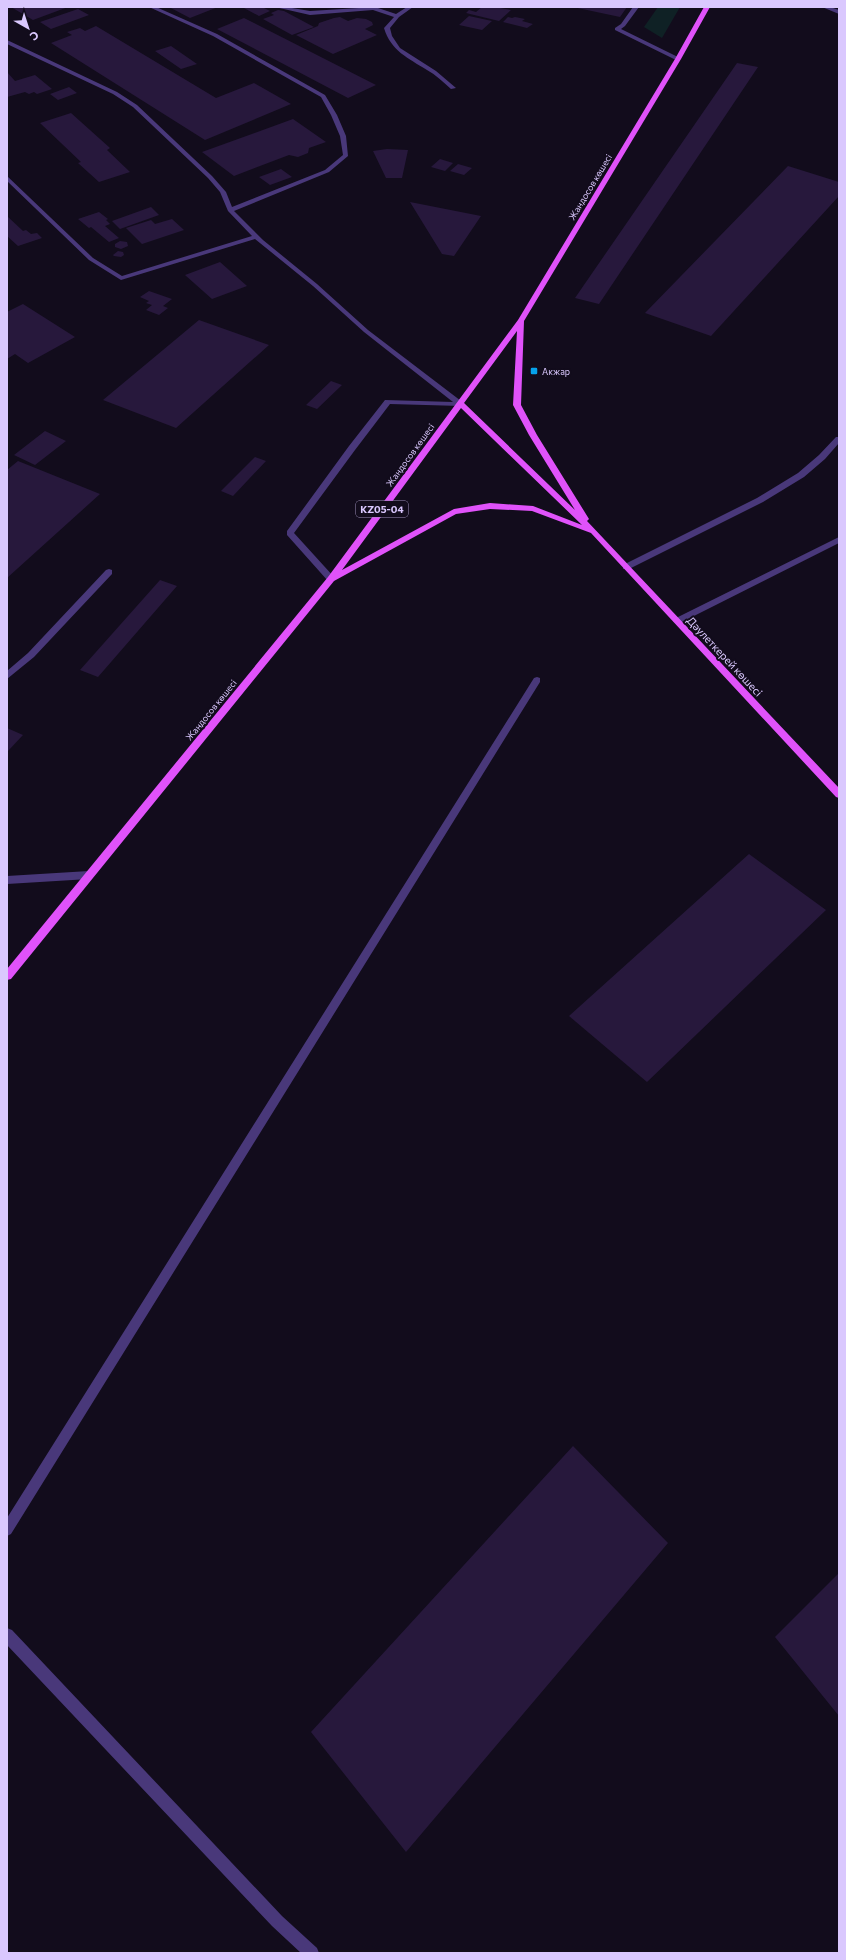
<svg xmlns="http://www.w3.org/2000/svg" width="846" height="1960" font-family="Commissioner,sans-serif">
	<rect width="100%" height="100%" fill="#120c1c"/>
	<path fill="#0f2125" d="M 658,7 L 680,7 L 662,38 L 644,27 Z"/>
	<path fill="#27183c" d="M 11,7 L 68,7 L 33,20 Z
		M 169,7 L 218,7 L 190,18 Z
		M 247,7 L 262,7 L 270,11 L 259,16 L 244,8 Z
		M 482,7 L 495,7 L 511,10 L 499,21 L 466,13 L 469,10 L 476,12 Z
		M 573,7 L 627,7 L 620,17 Z
		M 78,9 L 89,15 L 51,29 L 40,22 Z
		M 278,10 L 284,11 L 314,27 L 292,35 L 263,19 L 274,15 L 271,13 Z
		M 469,16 L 492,21 L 482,30 L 459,25 Z
		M 340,17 L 348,21 L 357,18 L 366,19 L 372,22 L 373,25 L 365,29 L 377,35 L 333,54 L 296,35 L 318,26 L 319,23 L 334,18 Z
		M 508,17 L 512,18 L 515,17 L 525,19 L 522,21 L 533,24 L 527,28 L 503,22 Z
		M 244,18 L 376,85 L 348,98 L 217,29 Z
		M 96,26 L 216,98 L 254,83 L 291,104 L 205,140 L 51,43 L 72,35 L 67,32 L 80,28 L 85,31 Z
		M 171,46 L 197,64 L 181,69 L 155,51 Z
		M 737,63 L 758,67 L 599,304 L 575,298 Z
		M 7,72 L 15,81 L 35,75 L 52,89 L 37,94 L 34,92 L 29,94 L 25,92 L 7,97 Z
		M 69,87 L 77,93 L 58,100 L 50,94 Z
		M 71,113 L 110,148 L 107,150 L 130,172 L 99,182 L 78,163 L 81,162 L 40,123 Z
		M 293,119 L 326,142 L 309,148 L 308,153 L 298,157 L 289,155 L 234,176 L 202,152 Z
		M 387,149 L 408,150 L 402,178 L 386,178 L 373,151 Z
		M 440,159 L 453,163 L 445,171 L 431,167 Z
		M 458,164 L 472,168 L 464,175 L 450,171 Z
		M 788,166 L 839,182 L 839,196 L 711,336 L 645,313 Z
		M 281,169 L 292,177 L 270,185 L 259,177 Z
		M 410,202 L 481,216 L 454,256 L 442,254 Z
		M 151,207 L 159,215 L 120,229 L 112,221 Z
		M 99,212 L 108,219 L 106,220 L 110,224 L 105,226 L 119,238 L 109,242 L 91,227 L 89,228 L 78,219 Z
		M 7,216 L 23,231 L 26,230 L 31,234 L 37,233 L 42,238 L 18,246 L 7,236 Z
		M 172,219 L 184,230 L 142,244 L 126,228 L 151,220 L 155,224 Z
		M 120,241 L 127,242 L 128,246 L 121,249 L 115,247 L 115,244 Z
		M 118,251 L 123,252 L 124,255 L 121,257 L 114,256 L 113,255 Z
		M 220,262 L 247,286 L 212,299 L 185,275 Z
		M 149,291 L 172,299 L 163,306 L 168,308 L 159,315 L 146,310 L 152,305 L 146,303 L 149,301 L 140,297 Z
		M 23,304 L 75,337 L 28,363 L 15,354 L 7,359 L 7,312 Z
		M 199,320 L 269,345 L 176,428 L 103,400 Z
		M 331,381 L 342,385 L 317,409 L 306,405 Z
		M 45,431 L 66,441 L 35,465 L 14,455 Z
		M 255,457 L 266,461 L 233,496 L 221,491 Z
		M 18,461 L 100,494 L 7,578 L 7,470 Z
		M 160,580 L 177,586 L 98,677 L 80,670 Z
		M 7,728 L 23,735 L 8,751 L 7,751 Z
		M 749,854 L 826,910 L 647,1082 L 569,1016 Z
		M 573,1446 L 668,1543 L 406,1852 L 311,1732 Z
		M 839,1573 L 839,1716 L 775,1637 Z"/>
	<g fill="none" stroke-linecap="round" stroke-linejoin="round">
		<path fill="#49387a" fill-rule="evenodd" d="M 149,7 L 156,7 L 217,34 L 325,95 L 337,115 L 346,136 L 348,156 L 329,172 L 234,211 L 263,240 L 317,284 L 368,330 L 465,404 L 461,406 L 390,404 L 355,450 L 294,533 L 334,577 L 334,581 L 328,581 L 287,535 L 287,531 L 349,446 L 385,400 L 453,402 L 364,332 L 313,286 L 255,239 L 121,280 L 89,260 L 7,181 L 7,176 L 93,258 L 122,276 L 252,236 L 228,211 L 220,192 L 208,178 L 133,107 L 113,94 L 7,44 L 7,40 L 117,92 L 137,105 L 212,176 L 226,192 L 232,207 L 325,170 L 343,155 L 340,136 L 331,115 L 321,97 L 213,36 Z
			M 275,7 L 286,7 L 310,11 L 375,7 L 396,14 L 407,7 L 413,7 L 399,17 L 390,28 L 392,36 L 400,48 L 436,71 L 456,88 L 451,89 C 443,82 436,75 427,70 C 408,58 391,51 384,28 L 394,17 L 373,10 L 310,15 Z
			M 633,7 L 639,7 L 625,26 L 621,29 L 680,58 L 680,60 L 676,60 L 615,30 L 615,28 L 621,24 Z
			M 822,7 L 830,7 L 839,10 L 839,14 Z
			M 836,437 L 839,437 L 839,443 L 825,459 L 804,477 L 763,502 L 629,569 L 623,569 L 623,565 L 757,498 L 798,473 L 819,455 Z
			M 839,537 L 839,543 L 680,623 L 677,624 L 673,621 L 674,619 Z
			M 109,569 L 112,570 L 112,574 L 34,657 L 7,679 L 7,671 L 28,653 L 106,570 Z
			M 537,677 L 540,678 L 540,682 L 11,1534 L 7,1536 L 7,1518 L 534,678 Z
			M 89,871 L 94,875 L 89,879 L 7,884 L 7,876 Z
			M 7,1628 L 12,1630 L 282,1916 L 317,1948 L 319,1953 L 301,1953 L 272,1926 L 7,1645 Z"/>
		<path fill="#e052fa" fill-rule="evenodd" d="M 704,7 L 710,7 L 681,59 L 524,321 L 521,405 L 537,435 L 589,519 L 587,521 L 839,788 L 839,798 L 836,797 L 591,533 L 532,511 L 490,509 L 456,514 L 334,581 L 11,979 L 7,980 L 7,969 L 328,577 L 518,320 L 675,59 ZM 517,331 L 513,405 L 529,435 L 575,510 L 464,403 ZM 461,408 L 582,525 L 533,506 L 490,503 L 454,509 L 342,570 Z"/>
	</g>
	<rect fill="#06a2eb" stroke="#120c1c" stroke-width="1.5" x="530" y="367" width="8" height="8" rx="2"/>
	<g text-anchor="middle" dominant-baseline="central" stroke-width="4" stroke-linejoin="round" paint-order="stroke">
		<g font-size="9" fill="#dac8fe" stroke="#120c1c">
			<text transform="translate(590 187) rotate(-59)">Жандосов көшесі</text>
			<text transform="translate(410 455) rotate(-54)">Жандосов көшесі</text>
			<text transform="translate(211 710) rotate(-51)">Жандосов көшесі</text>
		</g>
		<g font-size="9" fill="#dac8fe" stroke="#120c1c" text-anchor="start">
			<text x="542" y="371">Акжар</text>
		</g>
		<rect fill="#120c1c" stroke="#9e90ba" stroke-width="1" x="356" y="501" width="52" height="16" rx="3"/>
		<g font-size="10" font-weight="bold" fill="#dac8fe">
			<text x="382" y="509">KZ05-04</text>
		</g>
		<g font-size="11" fill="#dac8fe" stroke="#120c1c">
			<text transform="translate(725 656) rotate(47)">Дәулеткерей көшесі</text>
		</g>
	</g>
	<rect width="846" height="1960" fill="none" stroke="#dac8fe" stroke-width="16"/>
	<g transform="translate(28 28) rotate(141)" stroke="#120c1c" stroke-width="3" paint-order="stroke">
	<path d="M0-3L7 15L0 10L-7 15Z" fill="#dac8fe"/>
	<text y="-6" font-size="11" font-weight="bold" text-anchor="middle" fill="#dac8fe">С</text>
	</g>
</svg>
